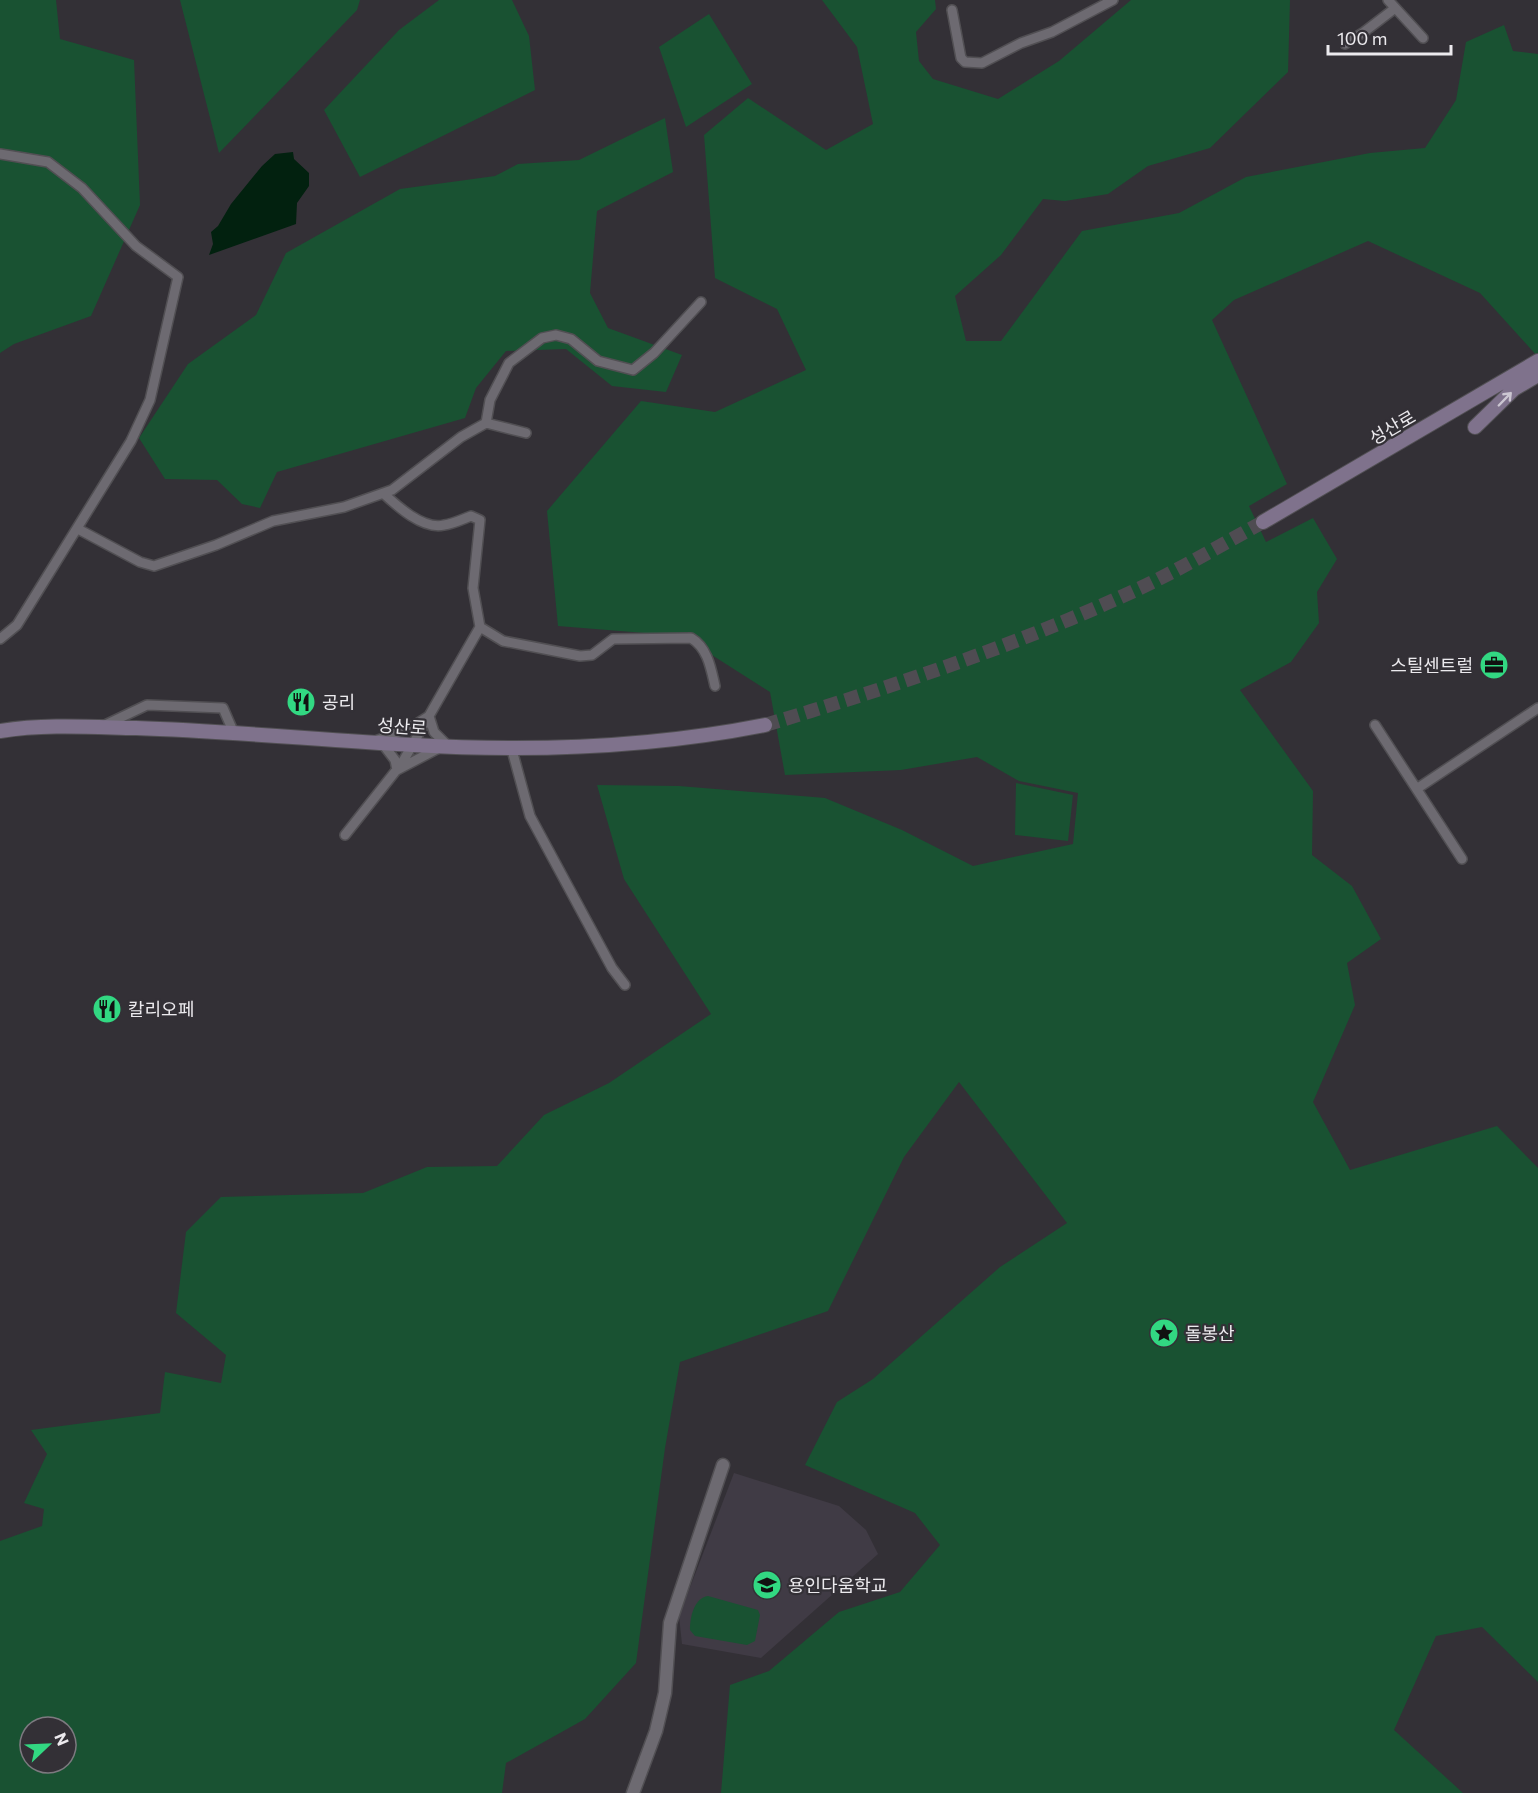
<svg xmlns="http://www.w3.org/2000/svg" width="1538" height="1793" font-family="Commissioner,'Noto Sans KR',sans-serif">
	<rect width="100%" height="100%" fill="#333036"/>
	<path fill="#403b45" d="M 734,1473 L 839,1506 L 866,1530 L 878,1554 L 761,1658 L 682,1644 L 679,1616 Z"/>
	<path fill="#195232" fill-rule="evenodd" d="M 0,0 L 56,0 L 60,39 L 134,60 L 140,205 L 91,316 L 14,344 L 0,353 Z
		M 180,0 L 360,0 L 357,10 L 219,153 Z
		M 439,0 L 512,0 L 529,36 L 535,90 L 360,177 L 324,110 L 399,30 Z
		M 822,0 L 935,0 L 936,9 L 916,32 L 919,61 L 933,79 L 998,99 L 1059,61 L 1131,0 L 1290,0 L 1288,72 L 1210,148 L 1148,166 L 1108,194 L 1065,201 L 1043,199 L 1001,255 L 955,296 L 966,341 L 1001,341 L 1082,231 L 1179,213 L 1246,177 L 1370,153 L 1425,148 L 1456,100 L 1466,42 L 1504,25 L 1513,51 L 1538,54 L 1538,357 L 1480,293 L 1368,241 L 1234,300 L 1212,320 L 1287,484 L 1249,506 L 1266,542 L 1313,518 L 1337,559 L 1317,592 L 1319,623 L 1291,662 L 1240,690 L 1313,791 L 1312,855 L 1352,886 L 1381,939 L 1347,963 L 1355,1005 L 1313,1102 L 1350,1170 L 1497,1126 L 1538,1168 L 1538,1682 L 1482,1627 L 1436,1636 L 1394,1730 L 1463,1793 L 721,1793 L 730,1685 L 769,1671 L 839,1612 L 900,1592 L 940,1545 L 915,1513 L 805,1465 L 837,1402 L 873,1379 L 1000,1267 L 1067,1223 L 959,1082 L 904,1157 L 828,1311 L 680,1362 L 665,1448 L 636,1663 L 585,1719 L 506,1763 L 502,1793 L 0,1793 L 0,1541 L 42,1526 L 44,1509 L 24,1503 L 47,1454 L 31,1430 L 160,1413 L 165,1372 L 221,1383 L 226,1355 L 176,1313 L 186,1232 L 221,1197 L 363,1193 L 427,1167 L 497,1166 L 544,1115 L 609,1083 L 711,1014 L 624,879 L 597,785 L 679,786 L 825,798 L 902,830 L 973,866 L 1073,844 L 1078,793 L 1019,781 L 977,757 L 901,770 L 785,775 L 770,692 L 682,636 L 558,626 L 547,511 L 641,401 L 715,412 L 806,370 L 777,309 L 715,278 L 704,135 L 748,98 L 826,150 L 873,124 L 857,47 ZM 30,1727 L 66,1727 L 66,1763 L 30,1763 Z
		M 709,14 L 752,84 L 686,127 L 659,47 Z
		M 665,118 L 673,172 L 597,211 L 590,293 L 608,328 L 682,355 L 666,392 L 612,386 L 566,349 L 506,351 L 476,388 L 465,418 L 277,472 L 260,508 L 242,504 L 217,480 L 165,479 L 139,438 L 188,364 L 256,315 L 286,253 L 400,189 L 495,176 L 518,164 L 579,160 Z
		M 1016,783 L 1073,795 L 1068,841 L 1015,835 Z
		M 708,1596 L 758,1610 L 760,1615 L 755,1641 L 747,1645 L 695,1636 L 690,1630 C 690,1617 694,1598 708,1596 Z"/>
	<path fill="#02210f" d="M 293,152 L 294,159 L 309,173 L 309,186 L 297,203 L 296,224 L 209,255 L 213,244 L 211,232 L 218,226 L 231,204 L 262,166 L 275,154 Z"/>
	<g fill="none" stroke-linecap="round" stroke-linejoin="round">
		<path stroke="#4f4c52" stroke-width="14" stroke-dasharray="14 7" stroke-linecap="butt" d="M 765,725 C 892,687 1018,645 1138,589 C 1181,569 1221,545 1263,522"/>
		<g stroke="#514f53" stroke-width="12">
			<path id="minor" d="M 1388,0 L 1423,38
				M 952,10 L 961,58 L 965,62 L 982,63 L 1021,43 L 1052,32 L 1113,0
				M 1345,44 L 1364,32 L 1394,9
				M 0,154 L 48,162 L 82,188 L 136,246 L 178,277 L 150,400 L 131,441 L 17,625 L 0,639
				M 486,423 L 526,433
				M 78,529 L 140,562 L 154,566 L 216,545 L 273,521 L 344,507 L 392,490 L 461,437 L 486,423 L 490,400 L 509,363 L 542,338 L 556,335 L 571,339 L 598,361 L 633,370 L 654,353 L 701,302
				M 480,627 L 503,641 L 580,656 L 592,655 L 613,639 L 691,638 C 708,648 711,669 715,686
				M 1375,725 L 1462,859
				M 103,726 L 147,705 L 223,708 L 233,731
				M 375,741 L 410,728 L 429,716 L 434,732 L 449,747
				M 382,743 L 395,760 L 397,770 L 439,748
				M 512,750 L 530,816 L 612,968 L 625,985
				M 1418,788 L 1538,708
				M 345,835 L 402,763 L 480,627 L 473,588 L 480,520 L 471,516 C 463,519 453,524 444,525 C 423,530 397,506 383,493"/>
		</g>
		<g stroke="#514f53" stroke-width="15">
			<path id="tertiary" d="M 633,1793 L 656,1731 L 665,1693 L 670,1623 L 723,1465"/>
		</g>
		<g stroke="#514f53" stroke-width="16">
			<path id="secondary" d="M 1475,427 L 1514,389 L 1538,375
				M 1263,522 L 1538,361
				M 0,731 C 45,724 90,727 136,728 C 228,731 320,740 413,745 C 530,752 649,748 765,725"/>
		</g>
		<use href="#minor" stroke="#6d6a71" stroke-width="9"/>
		<use href="#tertiary" stroke="#6d6a71" stroke-width="12"/>
		<use href="#secondary" stroke="#7f728c" stroke-width="14"/>
	</g>
	<defs><path id="oneway-shaft" d="M-6 0H5M1.5-3L5.5 0L1.5 3" fill="none" stroke-width="1.6" stroke-linecap="round" stroke-linejoin="round" transform="scale(1.5)"/></defs>
	<use stroke="#cbc6d1" href="#oneway-shaft" transform="translate(1505 399) rotate(-46)"/>
	<defs>
		<g id="office-disc" transform="scale(1.5)"><circle r="9.5" fill="#32d882" stroke="#333036"/><path d="M-6-3h4V-5.5h4V-3h4V5H-6ZM-1-4.5V-3h2v-1.5ZM-6 0V1H6V0Z" fill="#111"/></g>
		<g id="restaurant-disc" transform="scale(1.5)"><circle r="9.5" fill="#32d882" stroke="#333036"/><path d="M-5-6h1v4h1v-4h1v4h1v-4h1v5L-1.5 .5V6h-2V.5L-5-1ZM5-6V6H3V1.5H1.5Q1.5-4 5-6Z" fill="#111"/></g>
		<g id="sight-disc" transform="scale(1.5)"><circle r="9.5" fill="#32d882" stroke="#333036"/><path d="M0-6L1.8-2.2L6-1.7L2.9 1.2L3.7 5.4L0 3.3L-3.7 5.4L-2.9 1.2L-6-1.7L-1.8-2.2Z" fill="#111"/></g>
		<g id="school-disc" transform="scale(1.5)"><circle r="9.5" fill="#32d882" stroke="#333036"/><path d="M0-5L7-2L0 1L-7-2ZM-4 1L0 2.5L4 1V4Q0 6-4 4Z" fill="#111"/></g>
	</defs>
	<g fill-rule="evenodd">
		<use href="#office-disc" x="1494" y="665"/>
		<use href="#restaurant-disc" x="301" y="702"/>
		<use href="#restaurant-disc" x="107" y="1009"/>
		<use href="#sight-disc" x="1164" y="1333"/>
		<use href="#school-disc" x="767" y="1585"/>
	</g>
	<g text-anchor="middle" dominant-baseline="central" stroke-width="4.5" stroke-linejoin="round" paint-order="stroke">
		<g font-size="18" fill="#eceaee" stroke="#333036">
			<text transform="translate(1392 427) rotate(-30)">성산로</text>
			<text transform="translate(402 726) rotate(4)">성산로</text>
		</g>
		<g font-size="18" fill="#eceaee" stroke="#333036" text-anchor="start">
			<text x="1473" y="665" text-anchor="end">스틸센트럴</text>
			<text x="322" y="702">공리</text>
			<text x="128" y="1009">칼리오페</text>
			<text x="1185" y="1333">돌봉산</text>
			<text x="788" y="1585">용인다움학교</text>
		</g>
	</g>
	<g transform="translate(48 1745) rotate(67)"><circle r="28" fill="#333036" stroke="#7d7a80" stroke-width="1.5"/>
	<path d="M0-4.5L10 22L0 15L-10 22Z" fill="#32d882"/>
	<text y="-9" font-size="16" font-weight="bold" text-anchor="middle" fill="#eceaee">N</text>
	</g>
	<path d="M1328 45v9h123v-9" fill="none" stroke="#eceaee" stroke-width="3"/>
	<text x="1337" y="45" font-size="18" fill="#eceaee" stroke="#333036" stroke-width="4.5" paint-order="stroke">100 m</text>
</svg>
